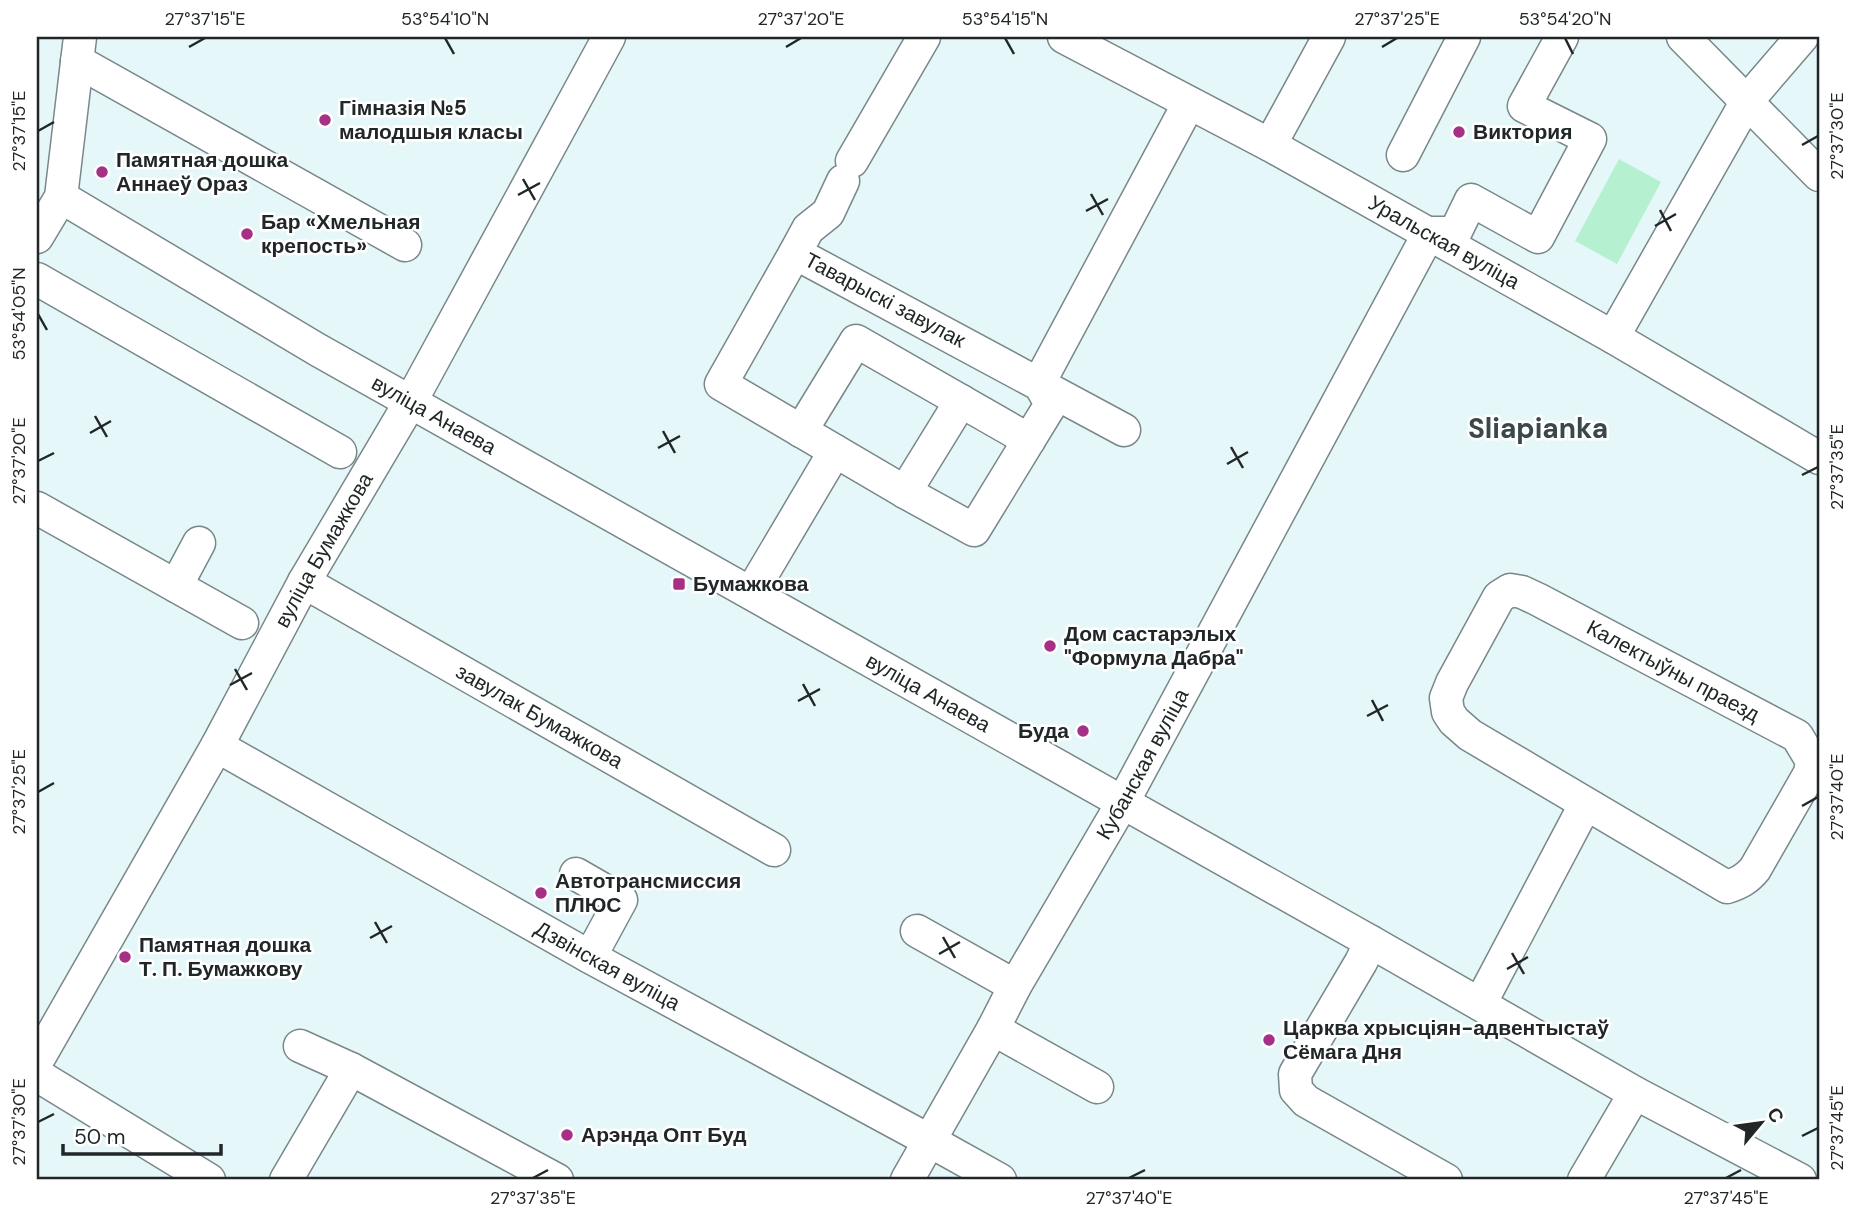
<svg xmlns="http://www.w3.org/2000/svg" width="1856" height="1217" font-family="'DM Sans',sans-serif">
	<rect width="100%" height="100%" fill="#e6f7fa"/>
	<path fill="#b5f1d1" d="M 1619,159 L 1661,182 L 1617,264 L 1575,241 Z"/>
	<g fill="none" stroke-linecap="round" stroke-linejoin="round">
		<g stroke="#78878a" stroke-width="35">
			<g id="minor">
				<path id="s1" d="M 1064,37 L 1270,145 L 1613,337 L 1819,458"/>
				<path d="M 1683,37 L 1819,175"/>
				<path d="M 77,61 L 405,245"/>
				<path d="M 1270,145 L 1329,37"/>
				<path d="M 1403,155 L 1464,37"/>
				<path d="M 852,161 L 924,37"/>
				<path id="s2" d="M 61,197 L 318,350 L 1371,942 L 1635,1093 L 1800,1180"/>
				<path d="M 37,237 L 61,197 L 80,37"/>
				<path d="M 795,253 L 808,229 L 828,213 L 843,181"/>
				<path d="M 37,279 L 340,452"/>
				<path d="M 1613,337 L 1747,101 L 1802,37"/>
				<path d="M 1124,430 L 795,253 L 721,384 L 905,492 L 974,530 L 1051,404 L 1039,383 L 1189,103"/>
				<path d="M 801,431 L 856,341 L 1029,440"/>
				<path d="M 905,492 L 961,401"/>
				<path d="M 37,508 L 242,623"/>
				<path id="s3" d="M 304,582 L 774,850"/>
				<path d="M 176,586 L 199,543"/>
				<path d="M 1510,590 L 1522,592 L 1537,599 L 1797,736 L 1812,761 L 1810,773 L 1755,869 C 1747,879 1739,883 1727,887 L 1470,735 L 1454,721 L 1448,712 L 1446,698 L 1452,683 L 1499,597 Z"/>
				<path d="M 751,593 L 835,451"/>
				<path id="s4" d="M 217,746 L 590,957 L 930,1141 L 1000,1180"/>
				<path d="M 576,874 L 621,900 L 590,957"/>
				<path d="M 917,931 L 1015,986"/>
				<path d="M 1371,942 L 1361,962 L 1295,1074 L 1296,1090 L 1306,1101 L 1446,1180"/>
				<path d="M 1480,1004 L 1585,805"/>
				<path d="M 993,1029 L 1097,1087"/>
				<path d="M 300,1046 L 351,1069 L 557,1180"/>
				<path id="s5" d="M 37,1061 L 217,746 L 304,582 L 411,401 L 609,37"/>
				<path d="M 37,1075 L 209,1180"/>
				<path d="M 286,1180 L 351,1069"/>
				<path id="s6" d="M 907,1180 L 993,1029 L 1015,986 L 1123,802 L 1429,233 L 1455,233 L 1471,200 L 1538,237 L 1590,139 L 1524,106 L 1562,37"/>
				<path d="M 1584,1180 L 1635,1093"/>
			</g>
		</g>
		<use href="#minor" stroke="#fff" stroke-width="32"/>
	</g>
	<path fill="none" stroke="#212728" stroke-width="2.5" d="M 445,38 L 454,54M 1005,38 L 1014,54M 1565,38 L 1573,54M 189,47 L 205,38M 786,47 L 801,38M 1382,47 L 1397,38M 38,131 L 54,122M 1802,145 L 1818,136M 523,179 L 535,200M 1091,194 L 1103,215M 518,195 L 540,183M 1660,210 L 1671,231M 1086,211 L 1108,199M 1655,226 L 1676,214M 38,314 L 47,330M 95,416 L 107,437M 663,431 L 675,453M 90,433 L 111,421M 1231,447 L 1243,468M 658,448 L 680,436M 38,461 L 54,453M 1227,464 L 1248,452M 1802,475 L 1818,467M 235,669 L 247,690M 803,684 L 815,706M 230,685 L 252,673M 1372,700 L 1383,721M 798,701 L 820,689M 1367,716 L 1388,705M 38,792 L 54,783M 1802,806 L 1818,797M 375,922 L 387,943M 943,937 L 955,958M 370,938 L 392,926M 1512,953 L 1524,974M 939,954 L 960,942M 1507,969 L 1528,957M 38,1122 L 54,1114M 1802,1136 L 1818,1128M 533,1178 L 548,1170M 1129,1178 L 1145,1170M 1726,1178 L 1741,1170"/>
	<g fill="#a73087" stroke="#fff" stroke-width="2.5">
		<circle cx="325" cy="120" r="7"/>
		<circle cx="1459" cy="132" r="7"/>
		<circle cx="102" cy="172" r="7"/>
		<circle cx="247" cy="234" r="7"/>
		<rect x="672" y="577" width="14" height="14" rx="3.5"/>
		<circle cx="1050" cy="646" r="7"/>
		<circle cx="1083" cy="731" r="7"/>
		<circle cx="541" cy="893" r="7"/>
		<circle cx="125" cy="957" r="7"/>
		<circle cx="1269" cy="1040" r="7"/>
		<circle cx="567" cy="1135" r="7"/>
	</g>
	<g text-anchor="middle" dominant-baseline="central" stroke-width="5" stroke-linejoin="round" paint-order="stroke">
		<g font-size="21" font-weight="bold" fill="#212728" stroke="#fff" text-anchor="start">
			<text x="339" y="108">Гімназія №5<tspan x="339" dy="24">малодшыя класы</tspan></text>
			<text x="1473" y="132">Виктория</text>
			<text x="116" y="160">Памятная дошка<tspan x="116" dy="24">Аннаеў Ораз</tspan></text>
			<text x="261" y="222">Бар «Хмельная<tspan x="261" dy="24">крепость»</tspan></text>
			<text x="693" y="584">Бумажкова</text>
			<text x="1064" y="634">Дом састарэлых<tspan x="1064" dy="24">"Формула Дабра"</tspan></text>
			<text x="1069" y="731" text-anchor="end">Буда</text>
			<text x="555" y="881">Автотрансмиссия<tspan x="555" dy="24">ПЛЮС</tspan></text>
			<text x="139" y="945">Памятная дошка<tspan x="139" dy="24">Т. П. Бумажкову</tspan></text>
			<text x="1283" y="1028">Царква хрысціян-адвентыстаў<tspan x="1283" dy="24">Сёмага Дня</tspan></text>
			<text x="581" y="1135">Арэнда Опт Буд</text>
		</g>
		<g font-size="21" fill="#212728" stroke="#fff">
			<text stroke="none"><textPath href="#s1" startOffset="432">Уральская вуліца</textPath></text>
			<text transform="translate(885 300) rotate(28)">Таварыскі завулак</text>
			<text stroke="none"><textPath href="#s2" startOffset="432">вуліца Анаева</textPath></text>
			<text stroke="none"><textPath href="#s5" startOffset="586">вуліца Бумажкова</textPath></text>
			<text transform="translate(1673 671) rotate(28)">Калектыўны праезд</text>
			<text stroke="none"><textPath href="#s2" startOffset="999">вуліца Анаева</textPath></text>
			<text stroke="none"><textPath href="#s3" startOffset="271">завулак Бумажкова</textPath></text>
			<text stroke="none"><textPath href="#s6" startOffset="478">Кубанская вуліца</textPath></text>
			<text stroke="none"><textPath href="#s4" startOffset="448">Дзвінская вуліца</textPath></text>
		</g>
		<g font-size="28" font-weight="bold" fill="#3a484b" stroke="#fff">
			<text x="1538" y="428">Sliapianka</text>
		</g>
	</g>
	<rect width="1856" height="1217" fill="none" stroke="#ffffff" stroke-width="77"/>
	<g transform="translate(1761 1123) rotate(61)" stroke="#ffffff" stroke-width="5" paint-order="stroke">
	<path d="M0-5L12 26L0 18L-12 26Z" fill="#212728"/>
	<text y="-10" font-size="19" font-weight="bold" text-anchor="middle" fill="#212728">С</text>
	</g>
	<path d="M63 1144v10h158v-10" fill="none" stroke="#212728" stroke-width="3.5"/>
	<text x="74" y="1144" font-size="21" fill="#212728" stroke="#ffffff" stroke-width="5" paint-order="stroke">50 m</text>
	<rect x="38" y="38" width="1780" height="1140" fill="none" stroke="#212728" stroke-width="2.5"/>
	<g font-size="18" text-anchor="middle" fill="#212728">
		<text x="205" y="25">27°37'15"E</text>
		<text x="445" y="25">53°54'10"N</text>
		<text x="801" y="25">27°37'20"E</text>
		<text x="1005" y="25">53°54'15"N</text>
		<text x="1397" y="25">27°37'25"E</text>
		<text x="1565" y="25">53°54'20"N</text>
		<text transform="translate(19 131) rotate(-90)" y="6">27°37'15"E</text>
		<text transform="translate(1837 136) rotate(-90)" y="6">27°37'30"E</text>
		<text transform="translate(19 314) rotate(-90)" y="6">53°54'05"N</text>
		<text transform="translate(19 461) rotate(-90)" y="6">27°37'20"E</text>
		<text transform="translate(1837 467) rotate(-90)" y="6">27°37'35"E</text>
		<text transform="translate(19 792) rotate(-90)" y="6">27°37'25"E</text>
		<text transform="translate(1837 797) rotate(-90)" y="6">27°37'40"E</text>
		<text transform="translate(19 1122) rotate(-90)" y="6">27°37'30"E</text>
		<text transform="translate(1837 1128) rotate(-90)" y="6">27°37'45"E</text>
		<text x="533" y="1204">27°37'35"E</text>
		<text x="1129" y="1204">27°37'40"E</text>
		<text x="1726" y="1204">27°37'45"E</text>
	</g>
</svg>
